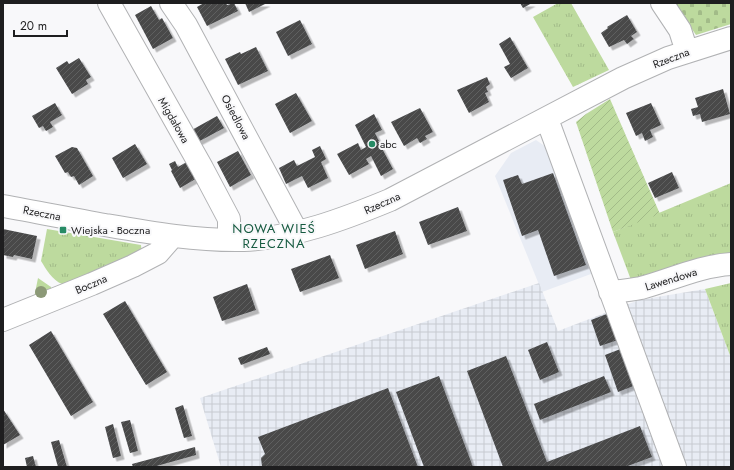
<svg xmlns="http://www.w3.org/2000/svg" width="734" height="470" font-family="Jost,sans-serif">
	<defs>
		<pattern id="industrial-grid" width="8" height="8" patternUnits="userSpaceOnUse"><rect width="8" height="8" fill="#e8ecf4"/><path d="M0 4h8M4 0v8" fill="none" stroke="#c7cad1"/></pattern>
		<pattern id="grass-tufts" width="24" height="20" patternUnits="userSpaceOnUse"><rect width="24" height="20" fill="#bdda9e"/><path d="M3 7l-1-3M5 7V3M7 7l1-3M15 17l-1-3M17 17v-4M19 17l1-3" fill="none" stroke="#a2bb88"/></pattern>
		<pattern id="cemetery-stones" width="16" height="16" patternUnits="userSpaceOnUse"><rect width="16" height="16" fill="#bdda9e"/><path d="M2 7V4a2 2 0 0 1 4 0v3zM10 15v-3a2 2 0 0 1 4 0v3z" fill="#a2bb88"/></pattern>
		<pattern id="garden-furrows" width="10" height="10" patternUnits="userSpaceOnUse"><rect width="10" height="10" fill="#bdda9e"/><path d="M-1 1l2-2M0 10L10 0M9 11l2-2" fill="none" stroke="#a2bb88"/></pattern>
		<pattern id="building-hatch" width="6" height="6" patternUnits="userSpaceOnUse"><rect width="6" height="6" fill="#48494a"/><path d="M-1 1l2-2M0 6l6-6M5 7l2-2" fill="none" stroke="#5f6061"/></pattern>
		<filter id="shadow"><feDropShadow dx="3.5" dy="3.5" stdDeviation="0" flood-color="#0004"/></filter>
	</defs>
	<rect width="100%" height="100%" fill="#f8f8fa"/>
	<path fill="#e8ecf4" d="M 536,140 L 556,154 L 595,265 L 591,274 L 542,292 L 495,176 L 511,153 Z"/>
	<path fill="url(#industrial-grid)" d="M 539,283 L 558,331 L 639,300 L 705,289 L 731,358 L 731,467 L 221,467 L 200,398 Z"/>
	<path fill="url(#grass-tufts)" d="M 558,3 L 571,3 L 609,70 L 573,87 L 533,17 Z
		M 731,183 L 731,261 L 631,280 L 613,232 Z
		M 47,229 L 141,245 L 142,256 C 126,263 76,289 62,284 C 52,280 46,269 41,261 Z
		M 38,278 L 51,287 L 52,293 L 34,298 Z
		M 731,283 L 731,358 L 705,289 Z"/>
	<path fill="url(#cemetery-stones)" d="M 674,3 L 731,3 L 731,24 L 696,35 Z"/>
	<path fill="url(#garden-furrows)" d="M 610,99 L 660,214 L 613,232 L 576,122 L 586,114 Z"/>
	<path fill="url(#building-hatch)" filter="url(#shadow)" d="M 204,3 L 226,3 L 227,5 L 234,3 L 238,11 L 207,26 L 197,7 Z
		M 245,3 L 267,3 L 249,12 Z
		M 520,3 L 532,3 L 523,8 Z
		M 151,6 L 159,20 L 162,18 L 173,38 L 153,49 L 135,15 Z
		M 627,15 L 637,32 L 631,36 L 634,39 L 627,44 L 624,40 L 609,47 L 601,33 L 608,28 L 607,27 Z
		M 300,20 L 312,44 L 288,56 L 276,32 Z
		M 510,37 L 528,68 L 511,78 L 504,67 L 510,64 L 499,44 Z
		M 256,47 L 268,71 L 238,85 L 225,59 L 240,52 L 241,54 Z
		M 79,58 L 91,77 L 86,80 L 88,84 L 72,94 L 56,68 L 67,61 L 69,64 Z
		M 487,77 L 490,84 L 486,87 L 488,92 L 485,93 L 489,102 L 469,113 L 457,90 Z
		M 723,89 L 730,114 L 702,122 L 700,114 L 693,116 L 691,109 L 698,107 L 695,98 Z
		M 296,93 L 312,121 L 290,133 L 275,104 Z
		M 55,103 L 62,115 L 50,122 L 53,127 L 46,131 L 43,126 L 39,128 L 32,116 Z
		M 651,103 L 661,125 L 650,130 L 653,137 L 645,141 L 642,133 L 636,136 L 626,113 Z
		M 420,108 L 433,132 L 425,136 L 427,139 L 420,143 L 417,138 L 404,146 L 391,122 Z
		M 374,114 L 382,130 L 375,133 L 379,141 L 378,141 L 393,169 L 381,176 L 371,156 L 366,159 L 369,164 L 349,175 L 337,154 L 358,143 L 361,150 L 366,147 L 355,125 Z
		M 217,116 L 224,128 L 196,143 L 190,131 Z
		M 135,144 L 147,164 L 123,178 L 112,158 Z
		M 320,146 L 326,159 L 321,162 L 328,178 L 308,188 L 302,176 L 286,184 L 279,168 L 294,160 L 297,166 L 315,157 L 312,150 Z
		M 72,147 L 77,148 L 93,176 L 79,185 L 74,176 L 71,177 L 68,172 L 65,173 L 55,156 Z
		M 238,151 L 251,175 L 230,187 L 217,162 Z
		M 190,160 L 199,177 L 180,188 L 171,171 L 172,170 L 169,164 L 175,161 L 178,167 Z
		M 672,172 L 679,188 L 655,198 L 648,183 Z
		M 553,173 L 586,265 L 554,276 L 538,230 L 522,236 L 503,180 L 518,175 L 522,184 Z
		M 458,207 L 467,231 L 428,245 L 419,222 Z
		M 3,229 L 37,236 L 32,259 L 14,255 L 13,257 L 3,255 Z
		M 395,231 L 403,254 L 365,269 L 356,245 Z
		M 330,255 L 339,278 L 300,292 L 291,269 Z
		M 247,284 L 256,310 L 222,321 L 213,297 Z
		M 125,301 L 167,372 L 146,385 L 103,314 Z
		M 612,312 L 621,339 L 600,346 L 591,320 Z
		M 51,331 L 93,402 L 71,416 L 29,345 Z
		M 547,342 L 559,372 L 540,380 L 528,350 Z
		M 267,347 L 270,354 L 241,365 L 238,358 Z
		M 623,348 L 636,385 L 618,392 L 605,355 Z
		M 506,356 L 547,462 L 640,426 L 652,457 L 625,467 L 503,467 L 467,371 Z
		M 439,376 L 473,467 L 424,467 L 396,392 Z
		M 604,376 L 611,392 L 540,420 L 534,404 Z
		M 388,388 L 418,467 L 262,467 L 261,458 L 265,454 L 258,437 Z
		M 183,405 L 192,436 L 184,438 L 175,408 Z
		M 3,409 L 20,435 L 3,445 Z
		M 130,420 L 138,451 L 130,453 L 121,422 Z
		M 113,424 L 121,456 L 113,458 L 105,427 Z
		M 59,440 L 67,467 L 58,467 L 51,442 Z
		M 195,447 L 196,455 L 153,467 L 133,467 L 132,464 Z
		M 33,456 L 36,467 L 27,467 L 25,458 Z"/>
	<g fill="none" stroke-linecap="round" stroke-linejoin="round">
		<g stroke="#b1b2b4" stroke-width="24">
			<path id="minor" d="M 109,3 L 202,168 L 229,219 L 229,239
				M 171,3 L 186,25 L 297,232
				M 662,3 L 680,30 L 687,52
				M 547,119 L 675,467
				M 3,206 C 37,212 71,219 105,225 C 151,233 196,241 244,240 C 294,238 344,219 390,200 L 623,78 L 668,58 L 731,38
				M 610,292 C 620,291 631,290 641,288 C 671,280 699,266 731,264
				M 3,320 L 92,284 L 133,266 L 158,253 L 172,237"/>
		</g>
		<use href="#minor" stroke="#fff" stroke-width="22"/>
	</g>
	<circle fill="#8c9977" cx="41" cy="292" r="6"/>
	<g fill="#278b65" stroke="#f8f8fa" stroke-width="1.5">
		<circle cx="372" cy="144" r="4"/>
		<rect x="59" y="226" width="8" height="8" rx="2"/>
	</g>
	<g text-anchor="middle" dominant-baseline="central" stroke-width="4" stroke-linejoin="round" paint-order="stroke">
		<g font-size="11" fill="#1e1e1f" stroke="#f8f8fa">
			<text transform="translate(671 58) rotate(-21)">Rzeczna</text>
			<text transform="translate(236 117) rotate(62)">Osiedlowa</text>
			<text transform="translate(174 120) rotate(60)">Migdałowa</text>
			<text transform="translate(382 203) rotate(-24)">Rzeczna</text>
			<text transform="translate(42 213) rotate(11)">Rzeczna</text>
			<text transform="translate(671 279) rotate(-17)">Lawendowa</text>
			<text transform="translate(91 284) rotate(-23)">Boczna</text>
		</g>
		<g font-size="11" fill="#1e1e1f" stroke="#f8f8fa" text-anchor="start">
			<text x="380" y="144">abc</text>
			<text x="71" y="230">Wiejska - Boczna</text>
		</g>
		<g font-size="13" letter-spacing="1" fill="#175b41" stroke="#f8f8fa">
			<text x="274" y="228">NOWA WIEŚ<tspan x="274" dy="15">RZECZNA</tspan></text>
		</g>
	</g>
	<rect width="734" height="470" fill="none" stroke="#1e1e1f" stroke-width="8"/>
	<path d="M14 30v6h53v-6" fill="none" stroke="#1e1e1f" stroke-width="2"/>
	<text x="20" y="30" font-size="12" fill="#1e1e1f" stroke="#f8f8fa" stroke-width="3" paint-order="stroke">20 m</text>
</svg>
